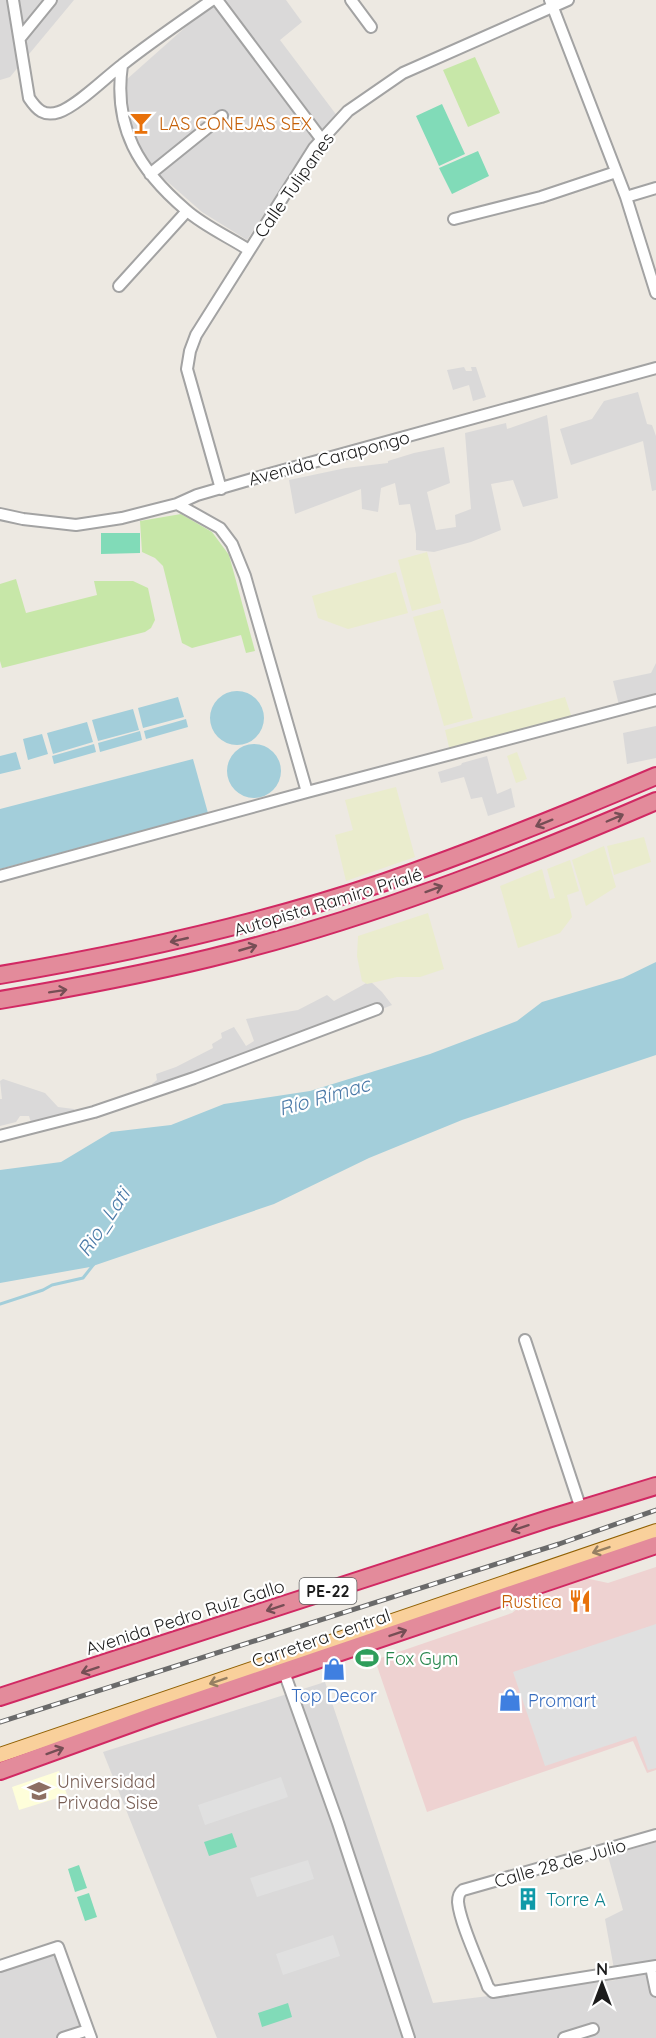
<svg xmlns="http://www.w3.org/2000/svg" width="656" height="2038" font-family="Quicksand,sans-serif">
	<rect width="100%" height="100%" fill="#ede9e2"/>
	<path fill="#dad9d9" d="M 0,0 L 74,0 L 10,77 L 0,80 Z
		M 220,0 L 286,0 L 302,22 L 280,40 L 338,117 L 302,156 L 247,240 L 202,212 L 161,176 L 143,152 L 129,121 L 125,95 L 126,80 L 207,8 Z
		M 464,367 L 466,371 L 472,371 L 471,367 L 476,367 L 486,397 L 473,401 L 469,385 L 453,390 L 447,370 Z
		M 638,392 L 647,424 L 652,425 L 656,436 L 656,490 L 652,491 L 643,441 L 571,465 L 560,429 L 592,419 L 604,401 Z
		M 547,415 L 558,498 L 523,507 L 513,480 L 491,484 L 501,530 L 471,542 L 434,552 L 416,550 L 416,534 L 410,504 L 399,505 L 395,483 L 381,488 L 378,512 L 362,509 L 361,489 L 295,514 L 289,480 L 346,468 L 388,463 L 388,461 L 414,453 L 444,447 L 450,483 L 427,492 L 436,530 L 456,527 L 455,515 L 471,509 L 465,433 L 506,423 L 507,429 Z
		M 656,663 L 656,693 L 651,694 L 650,700 L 619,705 L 613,681 L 651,673 Z
		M 656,726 L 656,758 L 627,764 L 623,733 Z
		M 487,756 L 497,794 L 511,788 L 515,807 L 488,816 L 482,797 L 471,799 L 464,777 L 441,783 L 438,772 L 461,765 L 462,763 Z
		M 370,981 L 382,992 L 392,1005 L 333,1029 L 305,1035 L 264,1058 L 202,1076 L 156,1095 L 152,1084 L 157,1080 L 156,1074 L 176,1067 L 213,1048 L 212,1044 L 222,1038 L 221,1033 L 234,1027 L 246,1046 L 254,1041 L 246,1019 L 298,1010 L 327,995 L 334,1001 Z
		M 3,1079 L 45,1093 L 58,1107 L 74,1109 L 75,1124 L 32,1126 L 29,1116 L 20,1116 L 16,1122 L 0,1126 L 0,1099 L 2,1099 L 0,1081 Z
		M 325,1682 L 433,2003 L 616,1980 L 605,1919 L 623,1910 L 608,1856 L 656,1842 L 656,2038 L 217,2038 L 103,1752 Z
		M 51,1946 L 87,2038 L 0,2038 L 0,1964 Z"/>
	<path fill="#eed2d1" d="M 656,1567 L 656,1770 L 647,1773 L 633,1741 L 427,1812 L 375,1660 L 512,1613 L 528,1600 L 585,1578 L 608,1583 Z"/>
	<path fill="#fefeda" d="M 59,1771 L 67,1795 L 19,1810 L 12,1787 Z"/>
	<path fill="#eaeccd" d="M 427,552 L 441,603 L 412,611 L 398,560 Z
		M 396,572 L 408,613 L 348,629 L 318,618 L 312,596 Z
		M 443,609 L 473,718 L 444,726 L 413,617 Z
		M 565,697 L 572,718 L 450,751 L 445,730 Z
		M 517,752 L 527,779 L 516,783 L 507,756 Z
		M 396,787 L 415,857 L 346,881 L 335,835 L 353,830 L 345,800 Z
		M 644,837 L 651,862 L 614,875 L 607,846 Z
		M 604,846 L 616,887 L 586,906 L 572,860 Z
		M 570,860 L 579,891 L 567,895 L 572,917 L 560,933 L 518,948 L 500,886 L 542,869 L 550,899 L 555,898 L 547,869 Z
		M 428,913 L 444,969 L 420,977 L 397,977 L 367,984 L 362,981 L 357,956 L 358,936 Z"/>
	<path fill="#c7e7a8" d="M 475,57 L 500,113 L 468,127 L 443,70 Z
		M 181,514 L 212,532 L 229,555 L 255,651 L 246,653 L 241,635 L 192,648 L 182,643 L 163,566 L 155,558 L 142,552 L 140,521 Z
		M 16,579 L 26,613 L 97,595 L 94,581 L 133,581 L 148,588 L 155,620 L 151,628 L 145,632 L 2,668 L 0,661 L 0,584 Z"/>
	<path fill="#81dbb8" d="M 442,104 L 465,154 L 439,166 L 416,116 Z
		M 478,151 L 489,176 L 452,194 L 439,168 Z
		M 101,533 L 140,533 L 140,553 L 101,554 Z
		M 232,1833 L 237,1847 L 209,1856 L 204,1842 Z
		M 79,1865 L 87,1888 L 75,1892 L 68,1869 Z
		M 89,1893 L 97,1917 L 85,1921 L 77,1897 Z
		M 288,2003 L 292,2017 L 262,2027 L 258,2013 Z"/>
	<path fill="#e0e0e0" d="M 656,1624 L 656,1768 L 648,1770 L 636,1736 L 545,1766 L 513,1672 Z
		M 281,1777 L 288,1797 L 205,1825 L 198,1805 Z
		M 308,1860 L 314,1879 L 257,1897 L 250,1878 Z
		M 333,1935 L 340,1956 L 283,1975 L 276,1954 Z"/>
	<path fill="#a3ceda" d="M210 718a27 27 0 1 1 54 0a27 27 0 1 1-54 0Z
		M 178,697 L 184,717 L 143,728 L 138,708 Z
		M 133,709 L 139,730 L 98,741 L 92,720 Z
		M 186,719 L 188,727 L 146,739 L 144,731 Z
		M 87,722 L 93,742 L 53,754 L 47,733 Z
		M 140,731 L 142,740 L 100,752 L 98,743 Z
		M 42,734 L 48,754 L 28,760 L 23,739 Z
		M 94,744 L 96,752 L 54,764 L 52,756 Z
		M227 771a27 27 0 1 1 54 0a27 27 0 1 1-54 0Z
		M 16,752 L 21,769 L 0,774 L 0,756 Z
		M 193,759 L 208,813 L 0,869 L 0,809 Z
		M 656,962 L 656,1055 L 462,1120 L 369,1158 L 274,1204 L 90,1267 L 0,1283 L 0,1170 L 61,1162 L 111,1132 L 171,1125 L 224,1104 L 310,1091 L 430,1054 L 517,1021 L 542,1002 L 623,978 Z"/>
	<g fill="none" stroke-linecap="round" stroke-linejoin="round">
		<path stroke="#a3ceda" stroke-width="3" d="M 0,1304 L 43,1290 L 52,1285 L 83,1278 L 94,1264"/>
		<g stroke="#a3a3a3" stroke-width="14">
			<path id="minor" d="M 13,0 L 29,98 C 37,110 44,117 59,112 C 77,106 106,77 122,65 C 151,42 182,21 212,0
				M 217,0 L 322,140
				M 351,0 L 371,27
				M 550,0 L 626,197 L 656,293
				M 20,38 L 51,0
				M 122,65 C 113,128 139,170 186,210 C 204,226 229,237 249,250
				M 150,174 L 222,116
				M 626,197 L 656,188
				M 454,219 L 541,197 L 616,172
				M 119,286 L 187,211
				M 221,489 L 187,369 L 190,351 L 196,335 L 314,148 L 348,111 L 403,73 L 568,0
				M 177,504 L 220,528 L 232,544 L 245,576 L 307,792
				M 0,514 L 23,519 L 76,525 L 122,518 L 177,504 L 197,495 L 266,475 L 656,368
				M 0,876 L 307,792 L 656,700
				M 0,1136 L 94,1112 L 194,1078 L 377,1009
				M 525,1340 L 581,1509
				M 284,1672 L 338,1823 L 409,2038
				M 656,1835 L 463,1890 C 459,1893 458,1896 458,1902 C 460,1924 480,1965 488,1987 L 493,1992 L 656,1966
				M 0,1966 L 58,1947 L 91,2038
				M 651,1967 L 656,1991
				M 63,2038 L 88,2030
				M 564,2038 L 593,2029"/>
		</g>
		<g stroke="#906104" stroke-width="16">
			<path id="major" d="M 0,1755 L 656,1531"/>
		</g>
		<g stroke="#d12963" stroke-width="20">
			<path id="highway" d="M 0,975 C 130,953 260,924 385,882 C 477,850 567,814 656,776
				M 0,1000 C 71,988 140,975 210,958 C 363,921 512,863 656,801
				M 0,1697 L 548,1519 L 656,1486
				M 0,1771 L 155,1715 L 656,1545"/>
		</g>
		<use href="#minor" stroke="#fff" stroke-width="10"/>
		<use href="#major" stroke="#f9d09b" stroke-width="14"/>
		<use href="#highway" stroke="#e38b9b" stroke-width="16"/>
		<g stroke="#6a6a6a" stroke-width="5">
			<path id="rail" d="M 0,1722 L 559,1544 L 656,1510"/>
		</g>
		<use href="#rail" stroke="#fff" stroke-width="3" stroke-dasharray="9" stroke-linecap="butt"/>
	</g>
	<defs><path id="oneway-shaft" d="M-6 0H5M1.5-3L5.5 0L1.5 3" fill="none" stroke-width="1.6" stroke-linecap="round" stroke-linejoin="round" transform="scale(1.5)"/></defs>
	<g stroke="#764e55">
		<use href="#oneway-shaft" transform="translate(615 818) rotate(-23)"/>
		<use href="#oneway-shaft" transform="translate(544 823) rotate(158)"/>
		<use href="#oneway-shaft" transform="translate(434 889) rotate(-20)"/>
		<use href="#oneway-shaft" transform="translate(179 940) rotate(167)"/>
		<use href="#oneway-shaft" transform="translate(248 948) rotate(-16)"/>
		<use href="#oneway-shaft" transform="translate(58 991) rotate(-9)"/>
		<use href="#oneway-shaft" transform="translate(520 1528) rotate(162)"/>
		<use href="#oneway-shaft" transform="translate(275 1608) rotate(162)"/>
		<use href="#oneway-shaft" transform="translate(398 1633) rotate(-19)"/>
		<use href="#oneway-shaft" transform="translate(90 1670) rotate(162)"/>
		<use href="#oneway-shaft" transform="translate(55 1751) rotate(-20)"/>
	</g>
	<g stroke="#967f62">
		<use href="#oneway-shaft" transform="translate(601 1550) rotate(161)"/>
		<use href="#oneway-shaft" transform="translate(218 1681) rotate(161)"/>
	</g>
	<defs>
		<g id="bar-bare" transform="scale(1.8)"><path d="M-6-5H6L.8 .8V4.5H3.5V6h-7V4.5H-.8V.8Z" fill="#e8710a" stroke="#fff" stroke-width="2.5" paint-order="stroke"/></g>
		<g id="restaurant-bare" transform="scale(1.8)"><path d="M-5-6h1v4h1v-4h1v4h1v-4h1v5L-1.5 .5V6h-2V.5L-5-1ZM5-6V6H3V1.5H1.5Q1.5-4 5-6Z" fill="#e8710a" stroke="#fff" stroke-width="2.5" paint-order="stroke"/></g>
		<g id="stadium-bare" transform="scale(1.8)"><path d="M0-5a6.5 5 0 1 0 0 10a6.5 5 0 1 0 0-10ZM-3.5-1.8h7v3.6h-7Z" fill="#2e9e5b" stroke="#fff" stroke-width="2.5" paint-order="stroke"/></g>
		<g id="shop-bare" transform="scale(1.8)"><path d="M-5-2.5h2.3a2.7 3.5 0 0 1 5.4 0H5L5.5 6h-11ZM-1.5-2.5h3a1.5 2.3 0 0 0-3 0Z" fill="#3f7fe0" stroke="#fff" stroke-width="2.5" paint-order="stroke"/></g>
		<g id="university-bare" transform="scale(1.8)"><path d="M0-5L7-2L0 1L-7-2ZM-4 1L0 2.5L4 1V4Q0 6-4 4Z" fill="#8d6e63" stroke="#fff" stroke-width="2.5" paint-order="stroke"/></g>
		<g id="building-bare" transform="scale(1.8)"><path d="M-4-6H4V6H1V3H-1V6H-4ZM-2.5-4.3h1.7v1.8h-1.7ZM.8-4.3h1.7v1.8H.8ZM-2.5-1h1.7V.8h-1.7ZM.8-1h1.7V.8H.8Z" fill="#0f9aa8" stroke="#fff" stroke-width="2.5" paint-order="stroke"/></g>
	</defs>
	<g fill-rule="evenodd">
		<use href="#bar-bare" x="141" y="123"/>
		<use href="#restaurant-bare" x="580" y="1601"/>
		<use href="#stadium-bare" x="367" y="1658"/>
		<use href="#shop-bare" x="334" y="1669"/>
		<use href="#shop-bare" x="510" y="1700"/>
		<use href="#university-bare" x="39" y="1791"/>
		<use href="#building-bare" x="528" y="1899"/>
	</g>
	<g text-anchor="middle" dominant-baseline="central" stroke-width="4.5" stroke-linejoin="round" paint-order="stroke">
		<rect fill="#fff" stroke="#606060" stroke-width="1.5" x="299.5" y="1578" width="57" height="26" rx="4.5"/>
		<g font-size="16" font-weight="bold" fill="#1c1c1c">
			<text x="328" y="1591">PE-22</text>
		</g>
		<g font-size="18" fill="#c56008" stroke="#fff" text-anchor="start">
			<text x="159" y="123">LAS CONEJAS SEX</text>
			<text x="562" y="1601" text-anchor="end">Rustica</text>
		</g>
		<g font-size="18" fill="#1c1c1c" stroke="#fff">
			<text transform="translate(294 185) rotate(-55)">Calle Tulipanes</text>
			<text transform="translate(329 458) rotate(-15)">Avenida Carapongo</text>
			<text transform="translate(328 902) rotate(-17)">Autopista Ramiro Prialé</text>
			<text transform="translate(185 1617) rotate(-18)">Avenida Pedro Ruiz Gallo</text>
			<text transform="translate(321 1638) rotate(-19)">Carretera Central</text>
			<text transform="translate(560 1863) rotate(-16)">Calle 28 de Julio</text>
		</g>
		<g font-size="18" fill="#27864d" stroke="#fff" text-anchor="start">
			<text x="385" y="1658">Fox Gym</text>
		</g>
		<g font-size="18" fill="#366cbe" stroke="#fff">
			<text x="334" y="1695">Top Decor</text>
			<text x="528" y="1700" text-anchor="start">Promart</text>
		</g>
		<g font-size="18" fill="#785e54" stroke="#fff" text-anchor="start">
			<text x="57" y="1781">Universidad<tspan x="57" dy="21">Privada Sise</tspan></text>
		</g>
		<g font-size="18" fill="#0d838f" stroke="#fff" text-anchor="start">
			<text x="546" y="1899">Torre A</text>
		</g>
		<g font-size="20" font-style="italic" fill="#4c7aa8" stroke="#fff">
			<text transform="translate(324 1096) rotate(-16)">Río Rímac</text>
			<text transform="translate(103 1222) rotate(-56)">Rio_Lati</text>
		</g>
	</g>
	<g transform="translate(602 1984)" stroke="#ffffff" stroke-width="4.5" paint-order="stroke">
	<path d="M0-4.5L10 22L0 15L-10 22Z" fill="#1c1c1c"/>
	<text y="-9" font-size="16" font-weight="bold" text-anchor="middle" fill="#1c1c1c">N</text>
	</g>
</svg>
